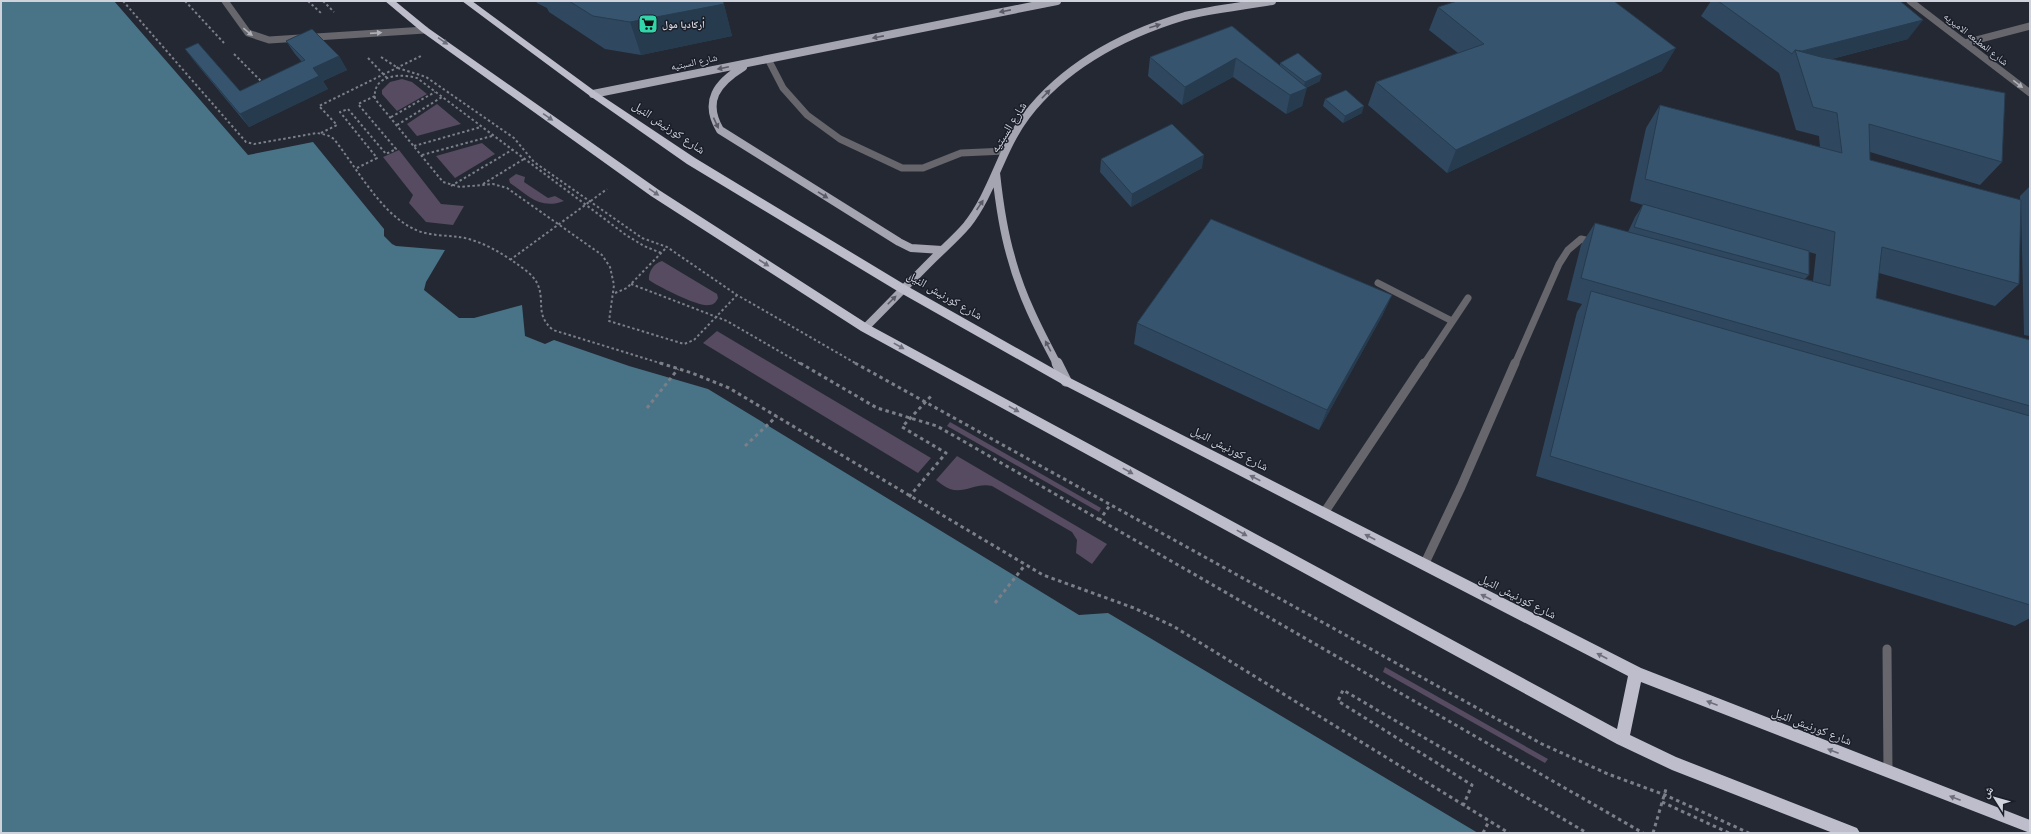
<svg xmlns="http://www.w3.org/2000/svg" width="2031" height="834" font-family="'PT Sans','Noto Naskh Arabic',sans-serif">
	<rect width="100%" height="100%" fill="#232833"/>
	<path fill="#564b61" d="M 402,79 L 412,82 L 427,94 L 397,111 L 382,94 L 382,90 L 390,82 Z
		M 437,104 L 461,124 L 417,136 L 407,124 Z
		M 482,143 L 495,154 L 455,178 L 436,156 Z
		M 399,150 L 441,204 L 464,206 L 453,225 L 426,222 L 409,203 L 413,195 L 383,157 Z
		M 516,174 L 525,177 L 524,182 L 548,198 L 555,196 L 564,201 C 540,210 529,196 510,183 L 509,179 Z
		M 662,261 L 717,294 L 718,298 C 716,302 714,305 709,305 C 698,307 662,288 652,282 L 649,280 C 648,272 654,263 662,261 Z
		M 717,331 L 931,458 L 918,473 L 703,343 Z
		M 950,422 L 1101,508 L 1099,512 L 947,426 Z
		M 957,456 L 1107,544 L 1092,564 L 1076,553 L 1077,540 L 1072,532 L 992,486 C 977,482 964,494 950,489 C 945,487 940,483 936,480 Z
		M 1385,667 L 1548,759 L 1545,763 L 1383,672 Z"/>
	<path fill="#497488" d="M 1,1 L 114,1 L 248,155 L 313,142 L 384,229 L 384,236 L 392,244 L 396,246 L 445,250 L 426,282 L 424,290 L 459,318 L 474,318 L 522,305 L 525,336 L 545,344 L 554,340 L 629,366 L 708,389 L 1079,615 L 1108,613 L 1478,833 L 1,833 Z"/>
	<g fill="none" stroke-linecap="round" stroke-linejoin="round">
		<path stroke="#7b7f88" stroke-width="2" stroke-dasharray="2.5 2.5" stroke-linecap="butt" d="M 123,1 L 246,142 L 254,144 L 317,133 L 327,135 L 334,139 C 356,167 380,212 412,228 C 426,236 444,235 459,237 C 480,240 500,252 517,264 C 524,269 533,275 537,283 C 546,301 534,314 553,330 L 663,364
			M 185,1 L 224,43
			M 308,1 L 321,13
			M 323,1 L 334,12
			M 234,54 L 263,83
			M 381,57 L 398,68 L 426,77 L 514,138 L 534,162 L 642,238 L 667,247 L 737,295 L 857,364
			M 368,58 L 387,78
			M 391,117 L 435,92
			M 397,125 L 442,97
			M 321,133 L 337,125 L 319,106 L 421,56
			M 414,146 L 481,127
			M 422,155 L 492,136
			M 357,168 L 377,158 L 340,112 L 348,109 L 386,154 L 396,149 L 358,104 L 375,96
			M 483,184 L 524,159
			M 451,186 L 512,150
			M 661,253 L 644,246 L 626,235 L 417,78 C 399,73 372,75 375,99 L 443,182 L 460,187 L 493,184 L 507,188 L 602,255 L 610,267 L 614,285 L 609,321 L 684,344 L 694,340 L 737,295
			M 510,260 L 607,189
			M 631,284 L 727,321 L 801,364
			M 615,293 L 627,288 L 667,247"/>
		<path stroke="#7b7f88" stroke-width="3" stroke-dasharray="3.5 3.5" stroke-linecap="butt" d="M 660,363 L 692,373 L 729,388 L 1043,575 L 1134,608 L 1173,626 L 1509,833
			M 800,363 L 877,408 L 937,426 L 1643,833
			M 855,363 L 1542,744 L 1608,774 L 1665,795 L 1749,833
			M 647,408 L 678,369
			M 745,446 L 777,416
			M 909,497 L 946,453 L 902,427 L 933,394
			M 1099,521 L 1110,505
			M 995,603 L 1025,565
			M 1662,802 L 1729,833
			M 1463,806 L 1472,785 L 1338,701 L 1343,690 L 1587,833
			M 1483,833 L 1489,821
			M 1653,833 L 1666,789"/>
		<path stroke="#66666c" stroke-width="7" d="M 225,1 L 248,33 L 269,40 L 425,30
			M 768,59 L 783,88 L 807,115 L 840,139 L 902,168 L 923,168 L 961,153 L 1005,151
			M 1378,283 L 1452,321
			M 1424,364 L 1468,298
			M 1515,364 L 1559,264 L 1568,250 L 1581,239 L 1594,242"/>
		<path stroke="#66666c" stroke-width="9" d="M 1324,513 L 1424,363
			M 1424,565 L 1461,487 L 1515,363
			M 1887,649 L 1888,772"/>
		<path stroke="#66666c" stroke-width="7" d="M 1910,1 L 2030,93
			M 1965,43 L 2030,26"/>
		<path stroke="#a5a4b1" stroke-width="8" d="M 743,67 C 717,83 703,101 720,130 L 899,242 L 911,248 L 942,250
			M 593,94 L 1057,1
			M 996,173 C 999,201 1003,230 1011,257 C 1021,295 1039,330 1057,364
			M 865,328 C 888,305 910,282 933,259 C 944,248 957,237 967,225 C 993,192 1001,149 1026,116 C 1065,65 1125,34 1185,16 C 1213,9 1244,6 1272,1"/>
		<path stroke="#a5a4b1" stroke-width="11" d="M 1057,363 L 1066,381"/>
		<path fill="#bdbdcc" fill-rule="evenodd" d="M 385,1 L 395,1 L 428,28 L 659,190 L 869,325 L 1617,729 L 1628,676 L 1062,384 L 899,292 L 687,164 L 590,96 L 462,1 L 472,1 L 596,92 L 695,158 L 907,286 L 1070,378 L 1641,668 L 2030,820 L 2030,833 L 1641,682 L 1630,735 L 1676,757 L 1857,828 L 1860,833 L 1833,833 L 1672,770 L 1617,744 L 861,331 L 651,196 L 422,32 Z"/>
	</g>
	<path fill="#2f485f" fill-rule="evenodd" d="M 536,1 L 723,1 L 732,36 L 641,55 L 605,49 L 549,12 L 547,8 L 537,3 Z
		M 1711,1 L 1900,1 L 1908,39 L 1832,59 L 2002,162 L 1980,185 L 1870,152 L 1870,160 L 2020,200 L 2020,196 L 2030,186 L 2030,336 L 2024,335 L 2021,206 L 2019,284 L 1995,306 L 1879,273 L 1876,298 L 2030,340 L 2030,618 L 2015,626 L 1536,476 L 1577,312 L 1582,304 L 1567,300 L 1581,245 L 1595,223 L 1628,232 L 1635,217 L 1643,205 L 1630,201 L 1646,128 L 1660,105 L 1820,147 L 1819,136 L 1796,130 L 1779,73 L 1701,16 ZM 1809,252 L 1816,254 L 1813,281 L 1805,279 L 1809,275 Z
		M 1438,7 L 1662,71 L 1447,173 L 1368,105 L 1376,82 L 1458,53 L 1429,30 Z
		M 1232,26 L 1280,66 L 1280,63 L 1320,81 L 1306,88 L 1302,106 L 1286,114 L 1233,77 L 1182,105 L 1148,76 L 1150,57 Z
		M 286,41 L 339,56 L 347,70 L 323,81 L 328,89 L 249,127 L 195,62 L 185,49 L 240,91 L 302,62 L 295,54 Z
		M 1325,99 L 1362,113 L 1343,123 L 1323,106 Z
		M 1101,159 L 1202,168 L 1131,207 L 1100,172 Z
		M 1392,295 L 1382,316 L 1319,430 L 1134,344 L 1137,323 Z"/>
	<path fill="#263b4e" d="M 724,4 L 732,36 L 641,55 L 630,22 Z
		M 1923,20 L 1908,39 L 1800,67 L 1796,53 Z
		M 1676,48 L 1662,71 L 1447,173 L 1456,150 Z
		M 339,56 L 347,70 L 323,81 L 328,89 L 249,127 L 240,114 L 313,68 Z
		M 1236,58 L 1233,77 L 1182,105 L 1185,87 Z
		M 1322,74 L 1320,81 L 1303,89 L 1305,82 Z
		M 1307,88 L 1302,106 L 1286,114 L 1290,95 Z
		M 1364,106 L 1362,113 L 1343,123 L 1345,116 Z
		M 1204,155 L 1202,168 L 1131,207 L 1132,194 Z
		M 1392,295 L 1382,316 L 1319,430 L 1327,410 Z"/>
	<path fill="#37546f" stroke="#263b4e" d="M 569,1 L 723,1 L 724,4 L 630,22 L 593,16 Z
		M 1457,1 L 1614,1 L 1676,48 L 1456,150 L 1376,82 L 1484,44 L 1438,7 Z
		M 1718,1 L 1900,1 L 1923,20 L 1802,51 L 1795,50 L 1792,54 Z
		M 1232,26 L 1307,88 L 1290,95 L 1236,58 L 1185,87 L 1150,57 Z
		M 312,29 L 339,56 L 313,68 L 319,76 L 240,114 L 185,49 L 198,43 L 240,91 L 305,60 L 286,41 Z
		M 1795,50 L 1821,57 L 2005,93 L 2002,162 L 1869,124 L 1870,160 L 2021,200 L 2019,284 L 1882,247 L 1876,298 L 2030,340 L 2030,406 L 1581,278 L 1595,223 L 1830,286 L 1835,232 L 1645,179 L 1660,105 L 1842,153 L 1837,113 L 1813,107 Z
		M 1298,53 L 1322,74 L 1305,82 L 1280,63 Z
		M 1346,90 L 1364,106 L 1345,116 L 1325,99 Z
		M 1172,124 L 1204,155 L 1132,194 L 1101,159 Z
		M 1643,204 L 1809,251 L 1809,275 L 1634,227 Z
		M 1211,219 L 1392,295 L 1327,410 L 1137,323 Z
		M 1591,291 L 2030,416 L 2030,605 L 1550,456 Z"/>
	<defs><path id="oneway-solid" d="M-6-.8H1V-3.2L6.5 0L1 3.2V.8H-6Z"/></defs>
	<g fill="#595a66">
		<use href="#oneway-solid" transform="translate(1005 11) rotate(169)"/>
		<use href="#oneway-solid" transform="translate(1155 26) rotate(-17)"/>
		<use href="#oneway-solid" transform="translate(878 37) rotate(169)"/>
		<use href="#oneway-solid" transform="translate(723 68) rotate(168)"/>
		<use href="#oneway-solid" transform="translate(1046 94) rotate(-46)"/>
		<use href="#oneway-solid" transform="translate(716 123) rotate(65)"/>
		<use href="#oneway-solid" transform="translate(823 195) rotate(32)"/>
		<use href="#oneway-solid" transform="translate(980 205) rotate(-56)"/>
		<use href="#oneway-solid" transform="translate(892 300) rotate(-45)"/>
		<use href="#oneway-solid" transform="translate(1048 346) rotate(-118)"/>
	</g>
	<g fill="#b0b2ba">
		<use href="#oneway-solid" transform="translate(248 32) rotate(39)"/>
		<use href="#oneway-solid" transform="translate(376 33) rotate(-4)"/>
		<use href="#oneway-solid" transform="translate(2018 84) rotate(38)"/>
	</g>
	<g fill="#6c6e7a">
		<use href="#oneway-solid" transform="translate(443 41) rotate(34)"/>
		<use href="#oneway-solid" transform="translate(548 117) rotate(35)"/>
		<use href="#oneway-solid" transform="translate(654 192) rotate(34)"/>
		<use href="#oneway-solid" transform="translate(764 263) rotate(33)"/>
		<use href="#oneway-solid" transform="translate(899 346) rotate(29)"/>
		<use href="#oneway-solid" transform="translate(1014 409) rotate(29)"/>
		<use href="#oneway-solid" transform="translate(1128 471) rotate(29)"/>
		<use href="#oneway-solid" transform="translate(1255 478) rotate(-153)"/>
		<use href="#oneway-solid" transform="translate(1242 533) rotate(29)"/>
		<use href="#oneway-solid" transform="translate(1370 537) rotate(-153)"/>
		<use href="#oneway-solid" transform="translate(1486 597) rotate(-153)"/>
		<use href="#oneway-solid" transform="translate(1602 656) rotate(-153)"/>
		<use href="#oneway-solid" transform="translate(1712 703) rotate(-159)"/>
		<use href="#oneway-solid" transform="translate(1833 751) rotate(-159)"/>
		<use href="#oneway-solid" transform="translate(1955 798) rotate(-159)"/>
	</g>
	<defs>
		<g id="supermarket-square" transform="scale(1)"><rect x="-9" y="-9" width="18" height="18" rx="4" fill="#32d4a9" stroke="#1a1e29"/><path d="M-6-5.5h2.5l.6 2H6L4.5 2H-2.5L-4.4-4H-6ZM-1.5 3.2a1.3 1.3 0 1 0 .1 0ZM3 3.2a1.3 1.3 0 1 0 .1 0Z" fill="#111"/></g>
	</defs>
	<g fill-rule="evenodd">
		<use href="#supermarket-square" x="648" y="24"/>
	</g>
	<g text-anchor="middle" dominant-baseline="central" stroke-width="3" stroke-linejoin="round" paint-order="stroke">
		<g font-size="10" font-weight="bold" fill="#d0d3db" stroke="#1a1e29" text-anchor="start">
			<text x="662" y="24">أركاديا مول</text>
		</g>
		<g font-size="10" fill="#d0d3db" stroke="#1a1e29">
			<text transform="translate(1976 39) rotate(38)">شارع المطبعه الاميريه</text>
			<text transform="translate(694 62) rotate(-12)">شارع السبتيه</text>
		</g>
		<g font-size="12" fill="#d0d3db" stroke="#1a1e29">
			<text transform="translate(669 127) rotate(34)">شارع كورنيش النيل</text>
			<text transform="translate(1008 127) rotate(-58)">شارع السبتيه</text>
			<text transform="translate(945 295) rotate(30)">شارع كورنيش النيل</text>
			<text transform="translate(1230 448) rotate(27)">شارع كورنيش النيل</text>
			<text transform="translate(1518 596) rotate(27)">شارع كورنيش النيل</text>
			<text transform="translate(1812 726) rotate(21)">شارع كورنيش النيل</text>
		</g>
	</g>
	<rect width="2031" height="834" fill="none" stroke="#d0d3db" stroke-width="4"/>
	<g transform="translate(1995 798) rotate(307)" stroke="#1a1e29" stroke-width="3" paint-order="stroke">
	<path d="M0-3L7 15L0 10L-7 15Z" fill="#d0d3db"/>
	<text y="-6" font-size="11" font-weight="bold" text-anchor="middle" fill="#d0d3db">ش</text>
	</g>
</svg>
